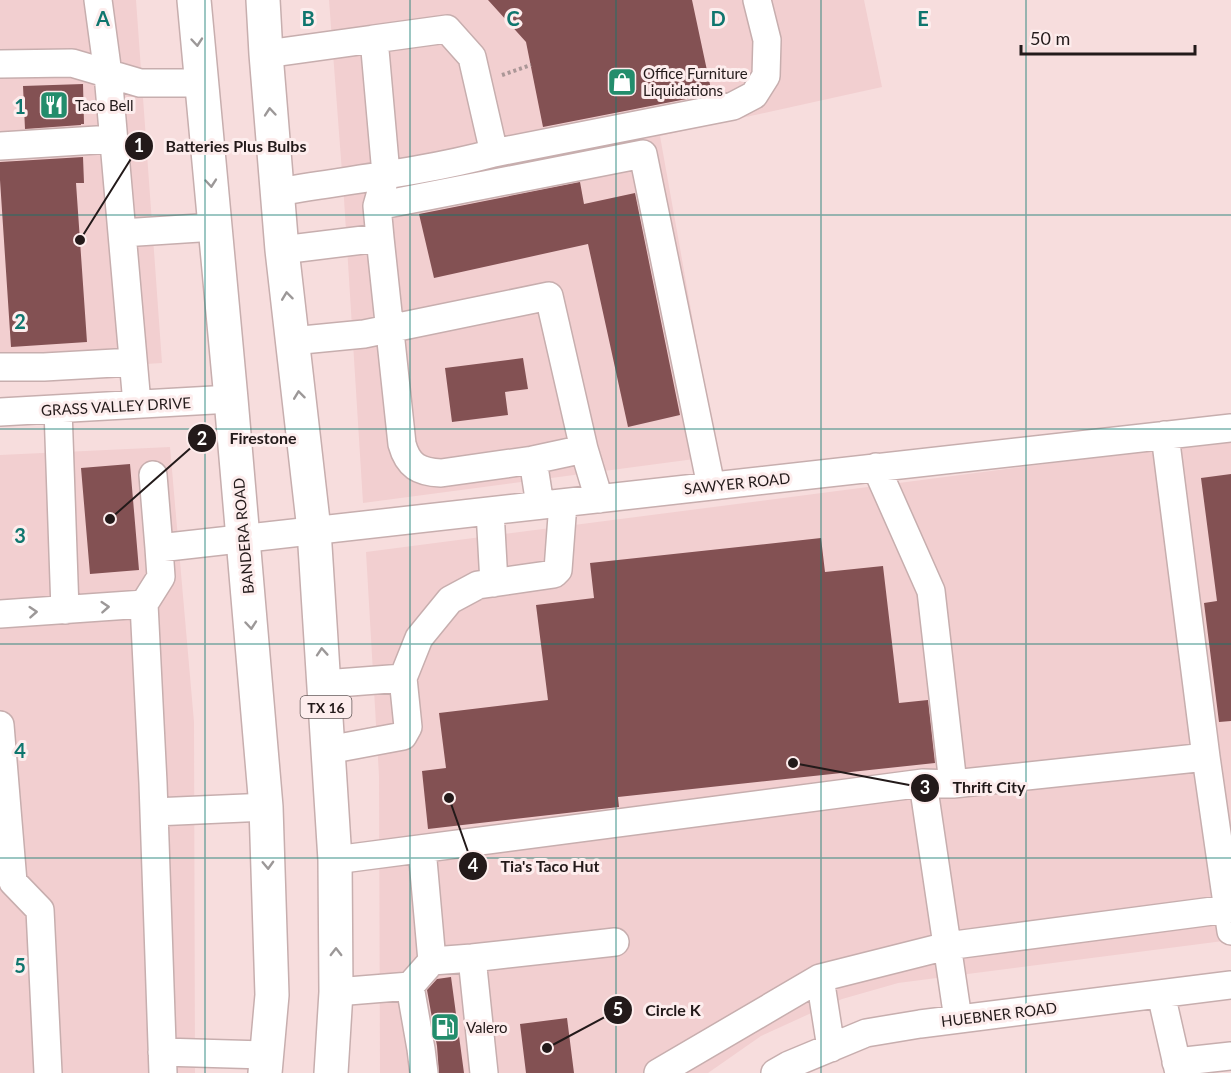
<svg xmlns="http://www.w3.org/2000/svg" width="1231" height="1073" font-family="Lato,sans-serif">
	<rect width="100%" height="100%" fill="#f7dddd"/>
	<path fill="#f2cfd0" d="M 0,0 L 136,0 L 162,363 L 0,373 Z
		M 329,0 L 864,0 L 882,87 L 660,136 L 717,456 L 363,503 L 344,199 Z
		M 1231,440 L 1231,940 L 898,983 L 842,999 L 761,1036 L 708,1073 L 380,1073 L 379,776 L 366,552 Z
		M 170,447 L 194,722 L 195,1073 L 0,1073 L 0,455 Z"/>
	<path fill="#835153" d="M 488,0 L 692,0 L 712,94 L 543,127 L 526,42 Z
		M 83,84 L 84,124 L 81,124 L 81,125 L 25,129 L 23,86 Z
		M 83,157 L 84,183 L 76,183 L 87,342 L 11,347 L 0,180 L 0,162 Z
		M 580,182 L 584,204 L 635,193 L 680,415 L 628,427 L 588,244 L 434,278 L 419,214 Z
		M 523,358 L 528,389 L 505,392 L 508,415 L 452,422 L 445,368 Z
		M 130,464 L 139,570 L 90,574 L 81,468 Z
		M 1231,474 L 1231,721 L 1219,722 L 1204,603 L 1217,601 L 1201,478 Z
		M 821,538 L 825,572 L 883,566 L 899,703 L 928,700 L 935,763 L 618,797 L 619,807 L 428,829 L 422,771 L 446,768 L 439,713 L 548,700 L 536,605 L 594,598 L 590,563 Z
		M 451,977 L 464,1073 L 439,1073 L 437,1046 L 427,990 L 437,979 Z
		M 567,1018 L 574,1073 L 526,1073 L 520,1024 Z"/>
	<g fill="none" stroke-linecap="round" stroke-linejoin="round">
		<g stroke="#c7aeae" stroke-width="30">
			<path id="minor" d="M 98,0 L 108,74 L 137,404
				M 266,54 L 374,39 L 386,174 L 377,206 L 380,238 L 402,444 C 408,466 419,472 441,473 L 533,460
				M 0,64 L 72,63 L 140,83 L 201,83
				M 0,146 L 113,139
				M 494,153 L 733,106 L 754,95 L 766,76 L 767,40 L 757,0
				M 277,192 C 349,180 423,172 494,153 L 472,57 L 447,29 L 374,39
				M 377,206 L 643,154 L 711,486
				M 122,233 L 215,227
				M 282,250 L 380,238
				M 292,341 L 364,334 L 549,296 L 584,449 L 533,460 L 540,505
				M 0,367 L 44,367 L 133,362
				M 58,409 L 65,610
				M 0,412 L 231,399
				M 1165,435 L 1206,757
				M 584,449 L 599,499
				M 876,467 L 931,591 L 953,784
				M 153,475 L 159,548
				M 490,511 L 494,583
				M 0,614 L 144,604
				M 403,678 L 419,638 L 450,600 L 478,585 L 554,574 L 558,570 L 563,503
				M 324,684 L 403,678 L 408,727 L 403,736 L 328,750
				M 0,725 L 13,882 L 40,910 L 48,1073
				M 923,783 L 953,784 L 1206,757 L 1231,931
				M 154,812 L 266,807
				M 335,860 L 923,783 L 958,1019
				M 472,958 L 484,1073
				M 432,961 L 472,958 L 615,942
				M 820,978 L 831,1048
				M 410,986 L 421,1049 L 424,1073
				M 336,992 L 410,986 L 432,961 L 422,849
				M 1161,994 L 1179,1073
				M 162,1052 L 266,1055
				M 1176,1062 L 1231,1056
				M 163,1073 L 153,783 L 144,604 L 161,577 L 159,548 L 1231,428
				M 658,1073 L 820,978 L 947,946 L 1228,909
				M 775,1073 L 789,1065 L 866,1033 L 920,1024 L 1231,985"/>
		</g>
		<g stroke="#c7aeae" stroke-width="36">
			<path id="major" d="M 194,0 L 231,399 L 266,807 L 272,995 L 265,1073
				M 263,0 L 266,54 L 282,250 L 314,530 L 335,860 L 336,992 L 331,1073"/>
		</g>
		<path stroke="#ab9797" stroke-width="4" stroke-dasharray="3 3" stroke-linecap="butt" d="M 502,75 L 531,65"/>
		<use href="#minor" stroke="#fff" stroke-width="27"/>
		<use href="#major" stroke="#fff" stroke-width="33"/>
	</g>
	<defs><path id="oneway-chevron" d="M-2-3.5L2.5 0L-2 3.5" fill="none" stroke-width="1.6" stroke-linecap="round" stroke-linejoin="round" transform="scale(1.5)"/></defs>
	<g stroke="#9c9898">
		<use href="#oneway-chevron" transform="translate(197 42) rotate(85)"/>
		<use href="#oneway-chevron" transform="translate(270 112) rotate(-95)"/>
		<use href="#oneway-chevron" transform="translate(211 183) rotate(85)"/>
		<use href="#oneway-chevron" transform="translate(287 296) rotate(-97)"/>
		<use href="#oneway-chevron" transform="translate(299 395) rotate(-97)"/>
		<use href="#oneway-chevron" transform="translate(105 607) rotate(-4)"/>
		<use href="#oneway-chevron" transform="translate(33 612) rotate(-4)"/>
		<use href="#oneway-chevron" transform="translate(251 625) rotate(85)"/>
		<use href="#oneway-chevron" transform="translate(322 652) rotate(-94)"/>
		<use href="#oneway-chevron" transform="translate(268 865) rotate(88)"/>
		<use href="#oneway-chevron" transform="translate(336 952) rotate(-90)"/>
	</g>
	<path fill="none" stroke="#0f766e" stroke-width="1.5" stroke-opacity="0.55" d="M 205,0 L 205,1073M 410,0 L 410,1073M 616,0 L 616,1073M 821,0 L 821,1073M 1026,0 L 1026,1073M 0,215 L 1231,215M 0,429 L 1231,429M 0,644 L 1231,644M 0,858 L 1231,858"/>
	<defs>
		<g id="shop-square" transform="scale(1.5)"><rect x="-9" y="-9" width="18" height="18" rx="4" fill="#238d6c" stroke="#fdeded"/><path d="M-5-2.5h2.3a2.7 3.5 0 0 1 5.4 0H5L5.5 6h-11ZM-1.5-2.5h3a1.5 2.3 0 0 0-3 0Z" fill="#fff"/></g>
		<g id="restaurant-square" transform="scale(1.5)"><rect x="-9" y="-9" width="18" height="18" rx="4" fill="#238d6c" stroke="#fdeded"/><path d="M-5-6h1v4h1v-4h1v4h1v-4h1v5L-1.5 .5V6h-2V.5L-5-1ZM5-6V6H3V1.5H1.5Q1.5-4 5-6Z" fill="#fff"/></g>
		<g id="fuel-square" transform="scale(1.5)"><rect x="-9" y="-9" width="18" height="18" rx="4" fill="#238d6c" stroke="#fdeded"/><path d="M-5.5-6h7V0h2V4h1.3V-2.5L3-4.5l.8-.8L6-3V5H2.5V1h-1V6h-7ZM-4.2-4.7v3.2H.2V-4.7Z" fill="#fff"/></g>
	</defs>
	<g fill-rule="evenodd">
		<use href="#shop-square" x="622" y="82"/>
		<use href="#restaurant-square" x="54" y="105"/>
		<use href="#fuel-square" x="445" y="1027"/>
	</g>
	<g text-anchor="middle" dominant-baseline="central" stroke-width="6" stroke-linejoin="round" paint-order="stroke">
		<rect fill="#fdeded" stroke="#645959" stroke-width="1.5" x="300.5" y="696" width="51" height="22" rx="4.5"/>
		<g font-size="14" font-weight="bold" fill="#231a1a">
			<text x="326" y="707">TX 16</text>
		</g>
		<g font-size="15" fill="#231a1a" stroke="#fdeded" text-anchor="start">
			<text x="643" y="73">Office Furniture<tspan x="643" dy="17">Liquidations</tspan></text>
			<text x="75" y="105">Taco Bell</text>
			<text x="466" y="1027">Valero</text>
		</g>
		<g font-size="15" fill="#231a1a" stroke="#fdeded">
			<text transform="translate(116 406) rotate(-3)">GRASS VALLEY DRIVE</text>
			<text transform="translate(737 483) rotate(-6)">SAWYER ROAD</text>
			<text transform="translate(243 536) rotate(-95)">BANDERA ROAD</text>
			<text transform="translate(999 1014) rotate(-7)">HUEBNER ROAD</text>
		</g>
	</g>
	<g font-size="20" text-anchor="middle" font-weight="bold" fill="#0f766e" stroke="#fdeded" stroke-width="6" stroke-linejoin="round" paint-order="stroke">
		<text x="103" y="26">A</text>
		<text x="308" y="26">B</text>
		<text x="513" y="26">C</text>
		<text x="718" y="26">D</text>
		<text x="923" y="26">E</text>
		<text x="20" y="114">1</text>
		<text x="20" y="329">2</text>
		<text x="20" y="543">3</text>
		<text x="20" y="758">4</text>
		<text x="20" y="973">5</text>
	</g>
	<path fill="none" stroke="#231a1a" stroke-width="2" d="M80 240L139 146M110 519L202 438M793 763L925 788M449 798L473 866M547 1048L618 1010"/>
	<g fill="#231a1a" stroke="#fdeded" stroke-width="2">
		<circle cx="80" cy="240" r="6"/>
		<circle cx="110" cy="519" r="6"/>
		<circle cx="793" cy="763" r="6"/>
		<circle cx="449" cy="798" r="6"/>
		<circle cx="547" cy="1048" r="6"/>
		<circle cx="139" cy="146" r="15"/>
		<circle cx="202" cy="438" r="15"/>
		<circle cx="925" cy="788" r="15"/>
		<circle cx="473" cy="866" r="15"/>
		<circle cx="618" cy="1010" r="15"/>
	</g>
	<g font-size="18" text-anchor="middle" font-weight="bold" fill="#fff">
		<text x="139" y="152">1</text>
		<text x="202" y="445">2</text>
		<text x="925" y="794">3</text>
		<text x="473" y="872">4</text>
		<text x="618" y="1016">5</text>
	</g>
	<g font-size="16" text-anchor="middle" font-weight="bold" fill="#231a1a" stroke="#fdeded" stroke-width="6" stroke-linejoin="round" paint-order="stroke">
		<text x="236" y="152">Batteries Plus Bulbs</text>
		<text x="263" y="444">Firestone</text>
		<text x="989" y="793">Thrift City</text>
		<text x="550" y="872">Tia's Taco Hut</text>
		<text x="673" y="1016">Circle K</text>
	</g>
	<path d="M1021 45v9h174v-9" fill="none" stroke="#231a1a" stroke-width="3"/>
	<text x="1030" y="45" font-size="18" fill="#231a1a" stroke="#fdeded" stroke-width="4.5" paint-order="stroke">50 m</text>
</svg>
